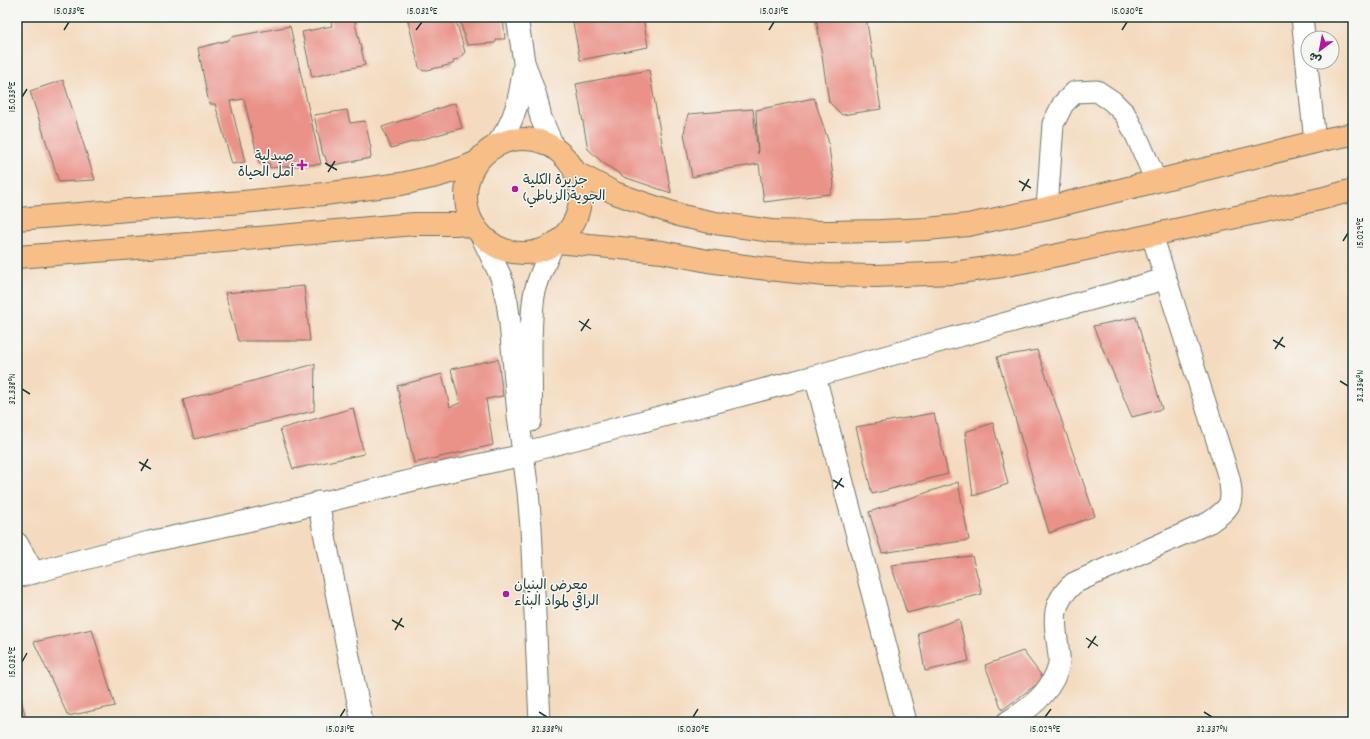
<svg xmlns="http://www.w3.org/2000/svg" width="1370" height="739" font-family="Dekko,'Playpen Sans Arabic',sans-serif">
	<rect width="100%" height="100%" fill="#f6f6f2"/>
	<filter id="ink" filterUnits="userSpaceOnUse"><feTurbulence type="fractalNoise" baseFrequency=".025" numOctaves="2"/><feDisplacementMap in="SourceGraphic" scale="8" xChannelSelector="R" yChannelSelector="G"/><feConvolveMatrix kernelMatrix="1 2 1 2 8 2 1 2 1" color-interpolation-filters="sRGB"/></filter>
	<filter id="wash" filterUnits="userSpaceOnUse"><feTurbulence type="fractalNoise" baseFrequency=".012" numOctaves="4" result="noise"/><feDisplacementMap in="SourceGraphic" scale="16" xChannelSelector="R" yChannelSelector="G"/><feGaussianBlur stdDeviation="0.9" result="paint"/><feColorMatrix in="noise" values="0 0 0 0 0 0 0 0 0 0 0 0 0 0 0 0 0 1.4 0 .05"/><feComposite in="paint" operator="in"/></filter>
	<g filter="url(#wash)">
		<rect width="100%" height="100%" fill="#f4dbbf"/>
		<g id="blocks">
			<path fill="#ea9188" d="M 330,17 L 357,17 L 357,19 L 355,23 L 365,65 L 312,77 L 302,32 L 332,26 Z
				M 407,17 L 455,17 L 465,52 L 459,59 L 454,60 L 453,64 L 423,71 L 419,67 Z
				M 459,17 L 503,17 L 505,39 L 497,39 L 495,43 L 467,45 Z
				M 572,17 L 643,17 L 648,47 L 580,60 Z
				M 816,17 L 866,17 L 881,109 L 842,115 L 829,102 Z
				M 290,26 L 321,164 L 270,168 L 269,163 L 259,163 L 244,99 L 230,101 L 245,162 L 232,164 L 215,104 L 209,104 L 198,48 L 229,40 L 231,37 Z
				M 649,70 L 671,193 L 624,177 L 602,162 L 588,149 L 576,84 Z
				M 63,80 L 95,180 L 59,182 L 30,91 Z
				M 814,98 L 828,140 L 834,183 L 830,194 L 764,202 L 759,164 L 727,169 L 692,177 L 684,133 L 688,114 L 753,109 L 758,154 L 756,110 Z
				M 455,103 L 462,128 L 391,148 L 382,127 Z
				M 347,110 L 350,123 L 365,121 L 371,148 L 370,149 L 371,158 L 328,166 L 325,156 L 323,155 L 314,115 Z
				M 304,286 L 310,341 L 238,341 L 225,293 Z
				M 1136,317 L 1162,409 L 1132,417 L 1093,326 Z
				M 1037,350 L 1095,516 L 1049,533 L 997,357 Z
				M 498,359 L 503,396 L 486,399 L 493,445 L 414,463 L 397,386 L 442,374 L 450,407 L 460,403 L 451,369 Z
				M 315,364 L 314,411 L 194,439 L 183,400 Z
				M 353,408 L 364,454 L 293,469 L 280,429 Z
				M 934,413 L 948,474 L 872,494 L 856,427 Z
				M 993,423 L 1008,484 L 973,496 L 965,432 Z
				M 958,482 L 969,540 L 882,553 L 869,512 Z
				M 972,556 L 982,594 L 907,613 L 891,565 Z
				M 959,619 L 969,661 L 925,671 L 918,633 Z
				M 92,629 L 115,706 L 68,716 L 34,642 Z
				M 1023,651 L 1044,679 L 1002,710 L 985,665 Z
				M 17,688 L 25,714 L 17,716 Z"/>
		</g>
	</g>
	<g filter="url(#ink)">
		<use href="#blocks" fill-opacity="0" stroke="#6a7465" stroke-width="1"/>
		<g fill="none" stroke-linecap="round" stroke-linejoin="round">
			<g stroke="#6a7465" stroke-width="23">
				<path id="minor" d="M 517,17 L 524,62 L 536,96 L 541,118 L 554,148
					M 1302,17 L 1315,142
					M 495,146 C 516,123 520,95 524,65
					M 1047,208 L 1053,124 L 1063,104 L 1075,92 L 1097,91 L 1112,101 L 1125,114 L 1137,137 L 1156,181
					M 480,233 L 501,277 L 507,302 L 510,323 L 518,415 L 528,492 L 531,527 L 540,722
					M 815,376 L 906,722
					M 531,421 C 533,379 528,338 534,296 C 537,278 547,261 553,244
					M 318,502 L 362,722
					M 17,543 L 34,573
					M 17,577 L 149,542 L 247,521 L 446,472 L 523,455 L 530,451 L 815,376 L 1165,279
					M 1007,722 C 1028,710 1048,695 1057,671 C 1058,668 1059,665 1059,662 C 1060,657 1058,652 1058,647 C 1054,619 1051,603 1074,583 L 1210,522 C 1231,507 1234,504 1229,478 L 1152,235"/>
			</g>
			<g stroke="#6a7465" stroke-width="24">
				<path id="major" d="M466 196a57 57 0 1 1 114 0a57 57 0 1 1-114 0Z
					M 575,172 L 615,193 L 643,203 L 682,216 L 715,223 L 771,231 L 827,232 L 880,231 L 927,229 L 968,225 L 1047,208 L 1327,139 L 1353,134
					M 17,219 L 129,210 L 243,202 L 324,194 L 401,184 L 437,176 L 463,168 L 477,162
					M 557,242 L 662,252 L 708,261 L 759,268 L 825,275 L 876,276 L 953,273 L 1002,266 L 1058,255 L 1320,199 L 1353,190
					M 17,257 L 201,243 L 414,224 L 460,224 L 476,228"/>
			</g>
			<use href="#minor" stroke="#fff" stroke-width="21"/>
			<use href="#major" stroke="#f7be88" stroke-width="22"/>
		</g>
	</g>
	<path fill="none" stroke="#1f3d34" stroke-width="1.5" d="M 64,30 L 69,22M 416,30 L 422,22M 769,30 L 774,22M 1122,30 L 1127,22M 22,97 L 27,89M 325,163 L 337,170M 328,172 L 335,161M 1019,181 L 1031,188M 1022,191 L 1029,179M 1343,241 L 1348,233M 579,321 L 591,329M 581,331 L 589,319M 1273,340 L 1285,347M 1275,349 L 1283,337M 1340,381 L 1348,386M 22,389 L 30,394M 139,462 L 151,469M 141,471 L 148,459M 833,480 L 844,487M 835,489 L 842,478M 392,620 L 404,627M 395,630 L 402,618M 1086,638 L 1098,646M 1088,648 L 1096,636M 22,662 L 27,653M 539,712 L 547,717M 1204,712 L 1212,717M 340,717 L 345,709M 693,717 L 698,709M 1045,717 L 1051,709"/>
	<g fill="#b5179e" stroke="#f6f6f2" stroke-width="1.5">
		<path d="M300 159h4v4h4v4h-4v4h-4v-4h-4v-4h4z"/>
		<circle cx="515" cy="189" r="4"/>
		<circle cx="506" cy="594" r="4"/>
	</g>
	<g text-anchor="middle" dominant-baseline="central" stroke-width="3" stroke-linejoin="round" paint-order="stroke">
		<g font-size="14" fill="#1f3d34" stroke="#f6f6f2" text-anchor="start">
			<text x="294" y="157" text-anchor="end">صيدلية<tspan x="294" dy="16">أمل الحياة</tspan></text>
			<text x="523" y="181">جزيرة الكلية<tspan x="523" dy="16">الجوية(الزباطي)</tspan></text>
			<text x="514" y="586">معرض البنيان<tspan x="514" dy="16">الراقي لمواد البناء</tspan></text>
		</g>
	</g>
	<rect width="1370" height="739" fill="none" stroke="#f6f6f2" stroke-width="44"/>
	<g transform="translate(1320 50) rotate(212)"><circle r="19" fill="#f6f6f2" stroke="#a0aca6"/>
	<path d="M0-3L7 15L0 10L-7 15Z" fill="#b5179e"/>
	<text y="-6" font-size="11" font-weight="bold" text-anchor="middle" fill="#1f3d34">ش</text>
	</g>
	<rect x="22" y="22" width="1326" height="695" fill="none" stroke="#1f3d34" stroke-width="1.5"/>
	<g font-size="10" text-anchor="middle" fill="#1f3d34">
		<text x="69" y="14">15.033°E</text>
		<text x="422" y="14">15.032°E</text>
		<text x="774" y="14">15.031°E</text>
		<text x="1127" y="14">15.030°E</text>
		<text transform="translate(11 97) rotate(-90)" y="4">15.033°E</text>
		<text transform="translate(1359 233) rotate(-90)" y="4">15.029°E</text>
		<text transform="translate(1359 386) rotate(-90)" y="4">32.336°N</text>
		<text transform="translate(11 389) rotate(-90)" y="4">32.338°N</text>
		<text transform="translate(11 662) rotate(-90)" y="4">15.032°E</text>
		<text x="340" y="732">15.031°E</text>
		<text x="547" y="732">32.338°N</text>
		<text x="693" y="732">15.030°E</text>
		<text x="1045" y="732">15.029°E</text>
		<text x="1212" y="732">32.337°N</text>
	</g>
</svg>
